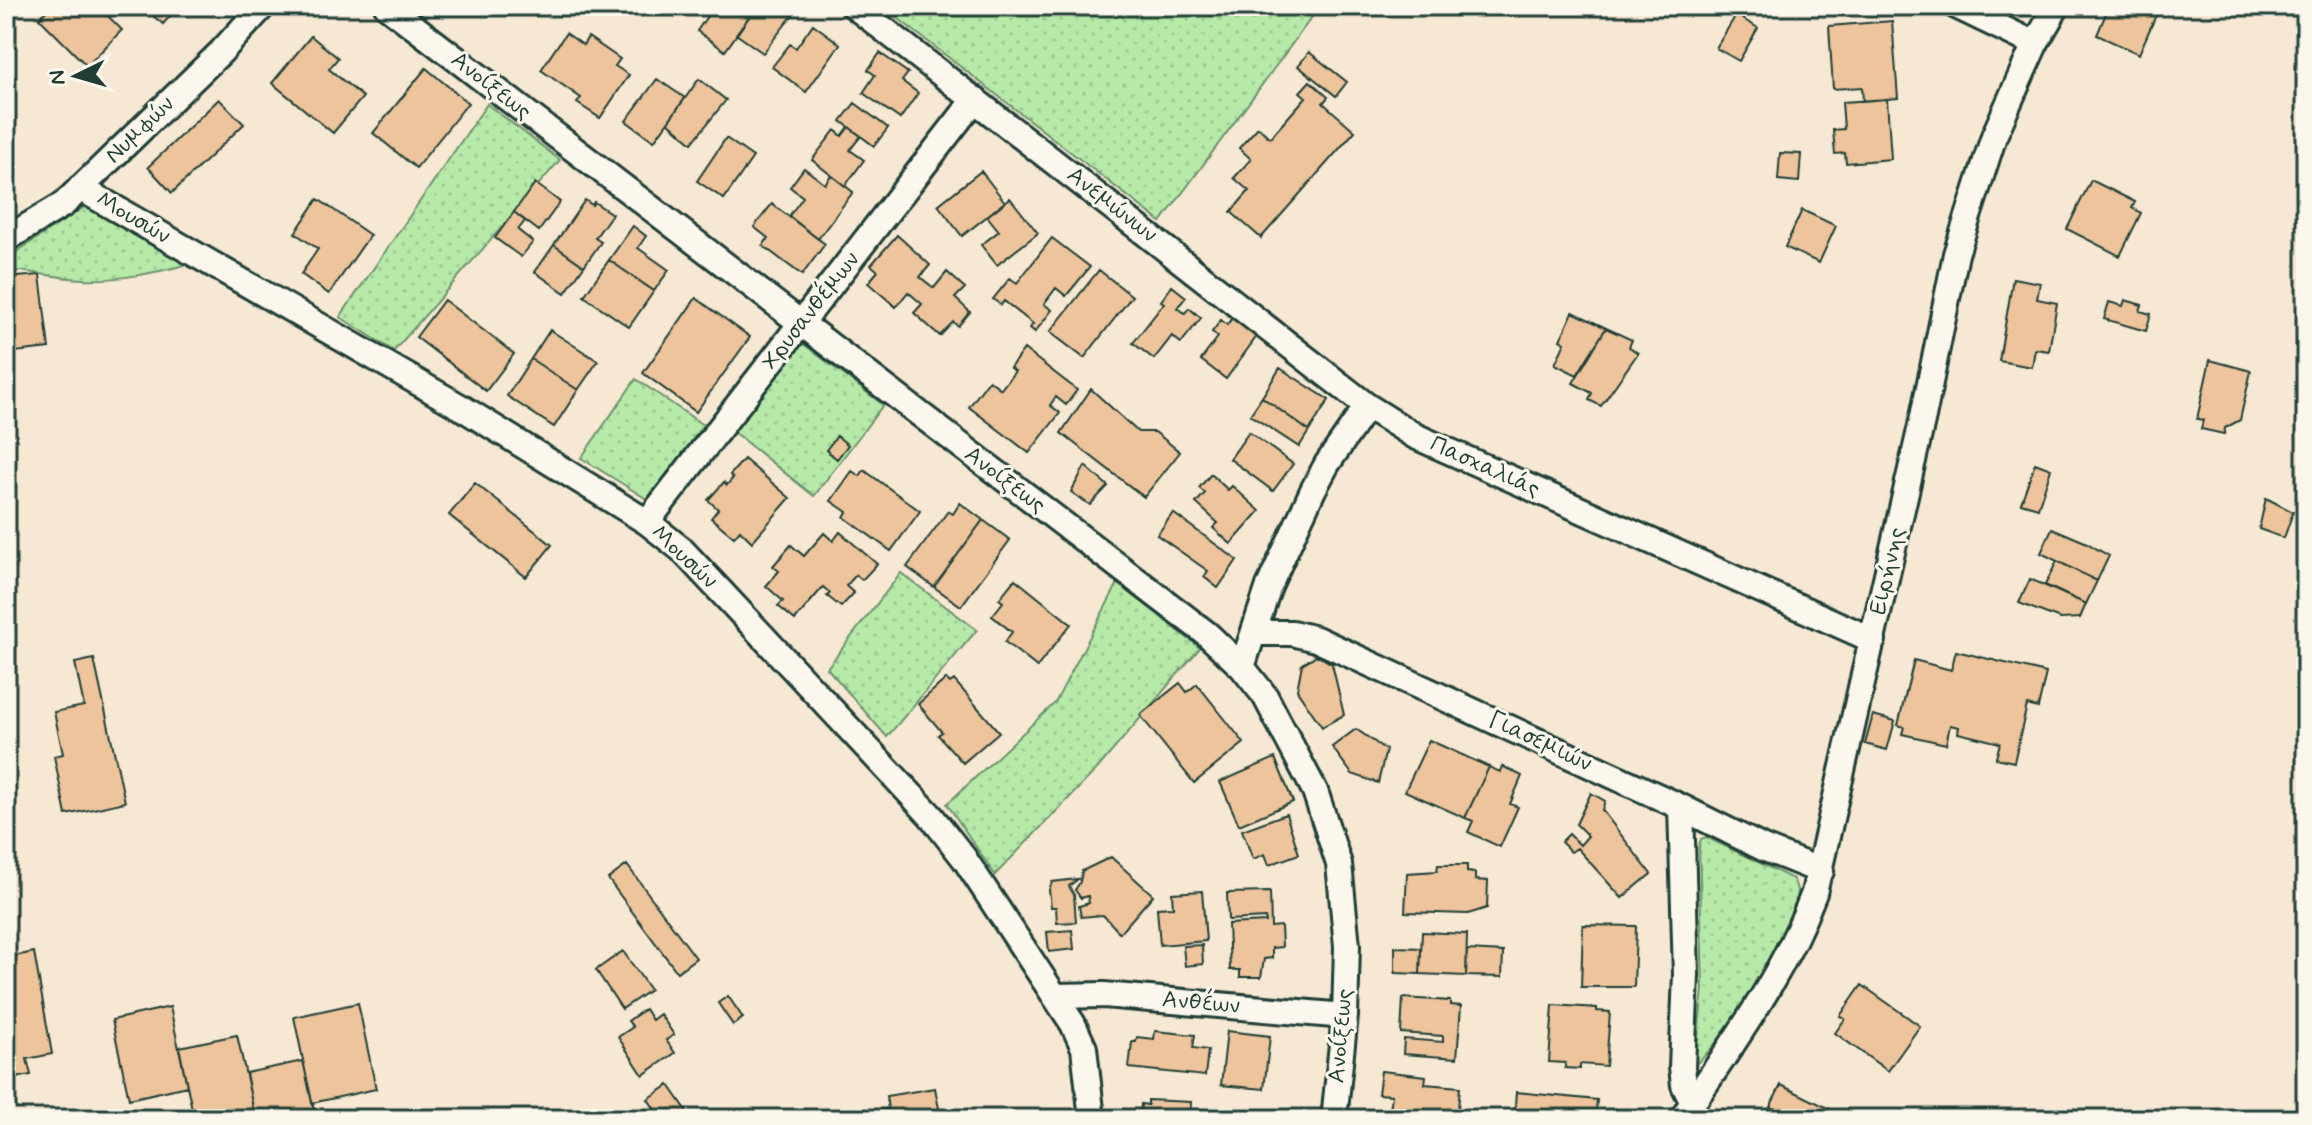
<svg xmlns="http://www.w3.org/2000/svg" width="2312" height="1125" font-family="Mynerve,sans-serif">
	<defs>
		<pattern id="green-dots" width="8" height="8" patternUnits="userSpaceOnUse" patternTransform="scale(2)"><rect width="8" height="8" fill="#b7e9a9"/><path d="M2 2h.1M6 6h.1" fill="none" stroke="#9dc992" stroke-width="1.8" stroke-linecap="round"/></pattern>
	</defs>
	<rect width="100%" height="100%" fill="#f7e8d4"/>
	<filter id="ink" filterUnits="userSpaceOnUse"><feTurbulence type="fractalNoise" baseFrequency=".0125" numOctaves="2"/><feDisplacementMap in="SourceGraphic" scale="16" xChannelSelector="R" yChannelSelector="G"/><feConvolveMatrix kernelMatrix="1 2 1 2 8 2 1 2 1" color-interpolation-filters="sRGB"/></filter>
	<g filter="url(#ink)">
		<path fill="url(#green-dots)" stroke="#6b936e" stroke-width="2" d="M 882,6 L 1320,6 L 1161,222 Z
			M 487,104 L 560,160 L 394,351 L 340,317 Z
			M 89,204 L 189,264 C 153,273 119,281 82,279 C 56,278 32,271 6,270 L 6,259 Z
			M 801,342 L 883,405 L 814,496 L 732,431 Z
			M 636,379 L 703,425 L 650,501 L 581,458 Z
			M 901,573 L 977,630 L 887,737 L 827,668 Z
			M 1118,583 L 1200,648 L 1097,769 L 995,875 L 947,804 L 1055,703 Z
			M 1706,837 L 1793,879 C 1796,885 1799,895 1797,903 C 1789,940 1725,1040 1695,1065 L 1703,989 L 1699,846 L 1701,839 Z"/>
		<path fill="#edc49c" stroke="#1f3d34" stroke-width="2" d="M 51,6 L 98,6 L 122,30 L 87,66 L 39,18 Z
			M 141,6 L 179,6 L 163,24 Z
			M 714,6 L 749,6 L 754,10 L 725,51 L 697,31 Z
			M 757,6 L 787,6 L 795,12 L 763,53 L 736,34 Z
			M 2109,6 L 2160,6 L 2139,54 L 2097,35 Z
			M 1736,15 L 1758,28 L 1739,61 L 1716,48 Z
			M 1892,21 L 1898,98 L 1863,101 L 1862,87 L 1833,89 L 1829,26 Z
			M 813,24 L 840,44 L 806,92 L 772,67 L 790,44 L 796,48 Z
			M 566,33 L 583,45 L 588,37 L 620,59 L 615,66 L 629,75 L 600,118 L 577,103 L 581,98 L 541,70 Z
			M 311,36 L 338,58 L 329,69 L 363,97 L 333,133 L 272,83 Z
			M 1309,52 L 1347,82 L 1336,96 L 1298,66 Z
			M 880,53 L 908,73 L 902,81 L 918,93 L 900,119 L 863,93 L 875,75 L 868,70 Z
			M 426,68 L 468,103 L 416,168 L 373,133 Z
			M 657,79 L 685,98 L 654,141 L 626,121 Z
			M 699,79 L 726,100 L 692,143 L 668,122 Z
			M 1310,81 L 1328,97 L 1323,103 L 1355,131 L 1261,238 L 1231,212 L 1249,191 L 1234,178 L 1251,159 L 1239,148 L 1258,127 L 1270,138 L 1306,97 L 1300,92 Z
			M 219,99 L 244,124 L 172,193 L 148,167 Z
			M 1887,99 L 1891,159 L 1846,163 L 1845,153 L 1835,154 L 1833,130 L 1844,129 L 1842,102 Z
			M 855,103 L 888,128 L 874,146 L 841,121 Z
			M 849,127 L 861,136 L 850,150 L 864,160 L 845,186 L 812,160 L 835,130 L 842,136 Z
			M 726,138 L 753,157 L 724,199 L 697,181 Z
			M 1780,153 L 1801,154 L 1799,182 L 1778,180 Z
			M 804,168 L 825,184 L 831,175 L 853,192 L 818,239 L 789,216 L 803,197 L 790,187 Z
			M 981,171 L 1005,202 L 962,236 L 938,205 Z
			M 2091,180 L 2135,202 L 2132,208 L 2141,213 L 2120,256 L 2067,229 Z
			M 535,183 L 560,202 L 539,231 L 514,212 Z
			M 1010,198 L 1038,233 L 997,265 L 981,245 L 999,231 L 987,216 Z
			M 318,199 L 370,235 L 329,294 L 301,274 L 318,249 L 295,233 Z
			M 585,200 L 592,205 L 594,202 L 612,214 L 595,238 L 601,242 L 584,266 L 554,245 Z
			M 772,204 L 825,244 L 802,275 L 763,246 L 768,238 L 754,227 Z
			M 1802,210 L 1836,226 L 1819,263 L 1785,247 Z
			M 514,212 L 525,221 L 518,230 L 533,242 L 521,257 L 495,238 Z
			M 633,226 L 646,236 L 638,248 L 669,270 L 654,291 L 609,260 Z
			M 897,235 L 930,265 L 920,277 L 934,288 L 947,272 L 965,288 L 955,298 L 970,312 L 958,326 L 953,322 L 940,336 L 914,313 L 922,304 L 908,292 L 896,307 L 868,283 L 878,271 L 871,265 Z
			M 1052,238 L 1090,267 L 1066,296 L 1056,288 L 1044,304 L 1052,310 L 1035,332 L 1030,328 L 1033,324 L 1004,301 L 1001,305 L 993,299 L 1010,278 L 1017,283 Z
			M 554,245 L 584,266 L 565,293 L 535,272 Z
			M 609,260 L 654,291 L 629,327 L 584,296 Z
			M 1099,270 L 1132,296 L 1084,358 L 1050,332 Z
			M 40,275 L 49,348 L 6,353 L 6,278 Z
			M 2013,278 L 2040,283 L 2037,299 L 2057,303 L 2049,351 L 2035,349 L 2032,367 L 1999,361 Z
			M 1172,286 L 1186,297 L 1177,308 L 1185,313 L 1189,308 L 1201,318 L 1181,343 L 1172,336 L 1154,359 L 1133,343 L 1164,303 L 1161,301 Z
			M 696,298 L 750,337 L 696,412 L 643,373 Z
			M 444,300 L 514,354 L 486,391 L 416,337 Z
			M 2125,300 L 2142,305 L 2140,311 L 2151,314 L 2146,331 L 2104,319 L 2109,302 L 2123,306 Z
			M 1573,312 L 1606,328 L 1577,375 L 1555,364 L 1565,343 L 1560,340 Z
			M 1232,318 L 1257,336 L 1226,379 L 1201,360 L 1218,337 L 1212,332 L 1221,320 L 1227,325 Z
			M 1606,328 L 1632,340 L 1629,347 L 1638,353 L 1601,406 L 1589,400 L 1592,393 L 1573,383 Z
			M 550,330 L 598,361 L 578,390 L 531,359 Z
			M 1024,349 L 1077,390 L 1066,405 L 1056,397 L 1050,405 L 1060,413 L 1029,453 L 969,407 L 989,380 L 1001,389 L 1015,371 L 1010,368 Z
			M 531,359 L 578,390 L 554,427 L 507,396 Z
			M 2210,360 L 2251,371 L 2240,420 L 2225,428 L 2224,434 L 2201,429 L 2203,420 L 2197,419 Z
			M 1280,368 L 1329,400 L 1309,431 L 1262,397 Z
			M 1091,389 L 1138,432 L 1155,432 L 1180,452 L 1144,497 L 1061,433 Z
			M 1262,397 L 1309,431 L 1299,447 L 1250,415 Z
			M 1249,432 L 1293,464 L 1273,491 L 1230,459 Z
			M 837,436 L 848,445 L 837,459 L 826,450 Z
			M 744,459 L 790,498 L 752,542 L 740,530 L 734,537 L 711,518 L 718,509 L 708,500 L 724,482 L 727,485 L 733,478 L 730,475 Z
			M 2035,463 L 2051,469 L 2038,508 L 2021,503 Z
			M 1085,466 L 1108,486 L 1090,505 L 1071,492 Z
			M 864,470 L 920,511 L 891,551 L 844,517 L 847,512 L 831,501 L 852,471 L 860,476 Z
			M 1211,474 L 1228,490 L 1232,486 L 1260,511 L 1231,544 L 1213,528 L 1218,523 L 1196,503 L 1205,493 L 1199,488 Z
			M 475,483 L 552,545 L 526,577 L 449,515 Z
			M 2266,498 L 2293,512 L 2284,538 L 2259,529 Z
			M 960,503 L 983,520 L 934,587 L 907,567 L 948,511 L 953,514 Z
			M 1173,513 L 1237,560 L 1218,588 L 1204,577 L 1208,571 L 1157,535 Z
			M 983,520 L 1010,540 L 961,606 L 934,587 Z
			M 2052,528 L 2085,542 L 2109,556 L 2097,581 L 2041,553 Z
			M 840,532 L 877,564 L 862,580 L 856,575 L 846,586 L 854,593 L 841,607 L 827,596 L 830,593 L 823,587 L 795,620 L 778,606 L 783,601 L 766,586 L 779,571 L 773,566 L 791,545 L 804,556 L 824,533 L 833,541 Z
			M 2057,561 L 2097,581 L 2086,604 L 2045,585 Z
			M 1015,579 L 1071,624 L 1037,667 L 1005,642 L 1012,632 L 992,616 L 1003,602 L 999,599 Z
			M 2030,579 L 2086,604 L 2080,618 L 2060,619 L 2019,603 Z
			M 1956,651 L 2046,673 L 2038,708 L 2027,705 L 2014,762 L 1996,758 L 2000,743 L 1958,733 L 1959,727 L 1950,725 L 1946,744 L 1902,734 L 1904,727 L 1898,725 L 1914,660 L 1951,670 Z
			M 1317,655 L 1332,664 L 1344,715 L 1322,727 L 1297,690 L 1302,664 Z
			M 94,659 L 125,802 L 66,815 L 54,756 L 63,754 L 54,712 L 84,706 L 75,663 Z
			M 946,679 L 950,683 L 954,680 L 999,732 L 963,763 L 938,735 L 942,732 L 918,704 Z
			M 1180,683 L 1187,692 L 1197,684 L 1244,743 L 1194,783 L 1140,715 Z
			M 1873,715 L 1895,721 L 1887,750 L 1865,744 Z
			M 1356,729 L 1386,750 L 1378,783 L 1352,774 L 1332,747 Z
			M 1429,740 L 1489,767 L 1465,818 L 1405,791 Z
			M 1275,758 L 1293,802 L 1239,825 L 1220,782 Z
			M 1502,766 L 1522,776 L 1510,804 L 1518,807 L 1500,847 L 1468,832 L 1473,821 L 1465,818 L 1489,767 L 1500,772 Z
			M 1591,793 L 1605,801 L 1602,810 L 1651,874 L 1622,898 L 1577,848 L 1571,852 L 1561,842 L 1569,834 L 1580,845 L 1588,836 L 1576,824 Z
			M 1286,814 L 1299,854 L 1269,865 L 1265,854 L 1253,859 L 1242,830 Z
			M 1111,857 L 1153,895 L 1120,933 L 1103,915 L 1081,917 L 1079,906 L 1089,903 L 1088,896 L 1081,898 L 1075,890 L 1080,882 L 1082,871 Z
			M 627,865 L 696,958 L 677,972 L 608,879 Z
			M 1438,865 L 1467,865 L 1467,872 L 1475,873 L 1475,880 L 1488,881 L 1487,908 L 1468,914 L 1405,912 L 1407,873 L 1437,871 Z
			M 1078,879 L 1069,886 L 1074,895 L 1076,922 L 1057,923 L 1056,907 L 1051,907 L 1049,890 L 1052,882 Z
			M 1202,891 L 1206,941 L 1160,945 L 1157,908 L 1173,907 L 1172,893 Z
			M 1270,892 L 1271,927 L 1281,926 L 1282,947 L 1272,948 L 1272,958 L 1264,959 L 1261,977 L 1240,977 L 1240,970 L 1230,970 L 1228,924 L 1266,922 L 1265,918 L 1228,920 L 1227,893 Z
			M 1583,925 L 1636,926 L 1634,987 L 1581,987 Z
			M 1072,930 L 1074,949 L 1049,952 L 1047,932 Z
			M 1422,932 L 1467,934 L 1466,976 L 1420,974 Z
			M 1202,945 L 1203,964 L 1185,966 L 1183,946 Z
			M 1395,947 L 1421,948 L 1420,974 L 1395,973 Z
			M 1467,950 L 1503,952 L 1502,977 L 1466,976 Z
			M 623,951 L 650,990 L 622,1009 L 596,970 Z
			M 34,952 L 52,1054 L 27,1059 L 31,1075 L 6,1080 L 6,958 Z
			M 1862,985 L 1920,1026 L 1888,1071 L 1835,1033 L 1845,1019 L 1840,1016 Z
			M 728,996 L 743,1018 L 733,1025 L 718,1003 Z
			M 1403,998 L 1450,1001 L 1450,1005 L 1461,1006 L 1457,1058 L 1403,1054 L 1404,1039 L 1443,1042 L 1443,1036 L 1401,1033 Z
			M 358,1003 L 376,1089 L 312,1103 L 294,1017 Z
			M 1553,1005 L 1597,1008 L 1597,1011 L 1610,1012 L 1606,1066 L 1580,1064 L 1580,1069 L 1565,1068 L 1565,1063 L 1549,1062 Z
			M 170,1007 L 187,1086 L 129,1099 L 112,1020 Z
			M 645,1009 L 652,1020 L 660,1014 L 674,1035 L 666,1040 L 675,1053 L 643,1075 L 618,1037 L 633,1027 L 628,1021 Z
			M 1155,1031 L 1195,1035 L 1193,1048 L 1208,1050 L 1205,1076 L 1129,1068 L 1132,1042 L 1136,1042 L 1137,1037 L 1154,1039 Z
			M 1227,1031 L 1270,1036 L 1264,1089 L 1221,1085 Z
			M 237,1035 L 255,1116 L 241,1119 L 194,1119 L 179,1047 Z
			M 303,1061 L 316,1119 L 255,1119 L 246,1073 Z
			M 1381,1071 L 1426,1076 L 1425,1084 L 1460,1087 L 1457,1119 L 1389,1118 L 1392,1095 L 1378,1094 Z
			M 669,1085 L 687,1111 L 677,1117 L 679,1119 L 661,1119 L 648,1099 Z
			M 1781,1085 L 1830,1109 L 1829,1117 L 1832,1119 L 1770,1119 L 1774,1109 L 1770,1107 Z
			M 935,1088 L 941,1119 L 880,1119 L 879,1110 L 888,1109 L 886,1096 Z
			M 1516,1092 L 1597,1100 L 1595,1119 L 1514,1119 Z
			M 1148,1100 L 1191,1102 L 1190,1119 L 1140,1119 L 1141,1104 L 1148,1105 Z"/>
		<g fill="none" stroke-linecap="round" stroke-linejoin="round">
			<g stroke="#1f3d34" stroke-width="30">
				<path id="minor" d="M 387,6 L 1207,634 L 1242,667 L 1265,696 L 1315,791 L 1339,864 L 1347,946 L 1345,1016 L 1334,1119
					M 854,6 L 1367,406
					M 1956,6 L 2035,44
					M 80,188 L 464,409 L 647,522 L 681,549 L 931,816 L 964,858 L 1073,1024 L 1084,1048 L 1092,1119
					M 6,239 L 64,204 L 221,52 L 263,6
					M 647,522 L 975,99
					M 1254,633 L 1292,633 L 1316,639 L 1681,807 L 1763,848 L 1821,871
					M 1242,667 L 1269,586 L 1313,490 L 1327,464 L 1367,406 L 1415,436 L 1873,640
					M 1681,807 L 1686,975 L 1682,1067 L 1684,1085 L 1693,1103
					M 1056,996 L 1104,995 L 1345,1016
					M 1682,1119 C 1733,1042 1781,980 1814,893 L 1923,417 L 1956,254 L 1994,136 L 2035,44 L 2057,6"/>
			</g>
			<use href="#minor" stroke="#fbf7ec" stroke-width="24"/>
		</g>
	</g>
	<g text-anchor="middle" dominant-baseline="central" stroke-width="6" stroke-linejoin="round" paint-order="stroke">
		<g font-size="24" fill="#1f3d34" stroke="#fbf7ec">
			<text transform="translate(491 86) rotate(38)">Ανοίξεως</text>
			<text transform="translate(140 130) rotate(-44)">Νυμφών</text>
			<text transform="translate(1112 205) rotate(38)">Ανεμώνων</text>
			<text transform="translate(133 218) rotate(30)">Μουσών</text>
			<text transform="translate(811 311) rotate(-52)">Χρυσανθέμων</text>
			<text transform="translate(1485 467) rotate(24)">Πασχαλιάς</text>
			<text transform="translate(1005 480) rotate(37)">Ανοίξεως</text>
			<text transform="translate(684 557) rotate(43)">Μουσών</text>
			<text transform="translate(1888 571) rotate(-77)">Ειρήνης</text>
			<text transform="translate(1540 742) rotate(25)">Γιασεμιών</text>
			<text transform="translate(1201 1003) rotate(5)">Ανθέων</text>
			<text transform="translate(1341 1036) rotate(-85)">Ανοίξεως</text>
		</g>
	</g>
	<rect width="2312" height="1125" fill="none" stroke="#fbf7ec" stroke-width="32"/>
	<rect x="16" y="16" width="2280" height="1093" fill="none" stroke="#1f3d34" stroke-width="3" filter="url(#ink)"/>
	<g transform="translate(76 76) rotate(265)" stroke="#fbf7ec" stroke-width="6" paint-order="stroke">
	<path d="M0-6L14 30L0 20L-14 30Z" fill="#1f3d34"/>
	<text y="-12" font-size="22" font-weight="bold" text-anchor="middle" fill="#1f3d34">N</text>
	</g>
</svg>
